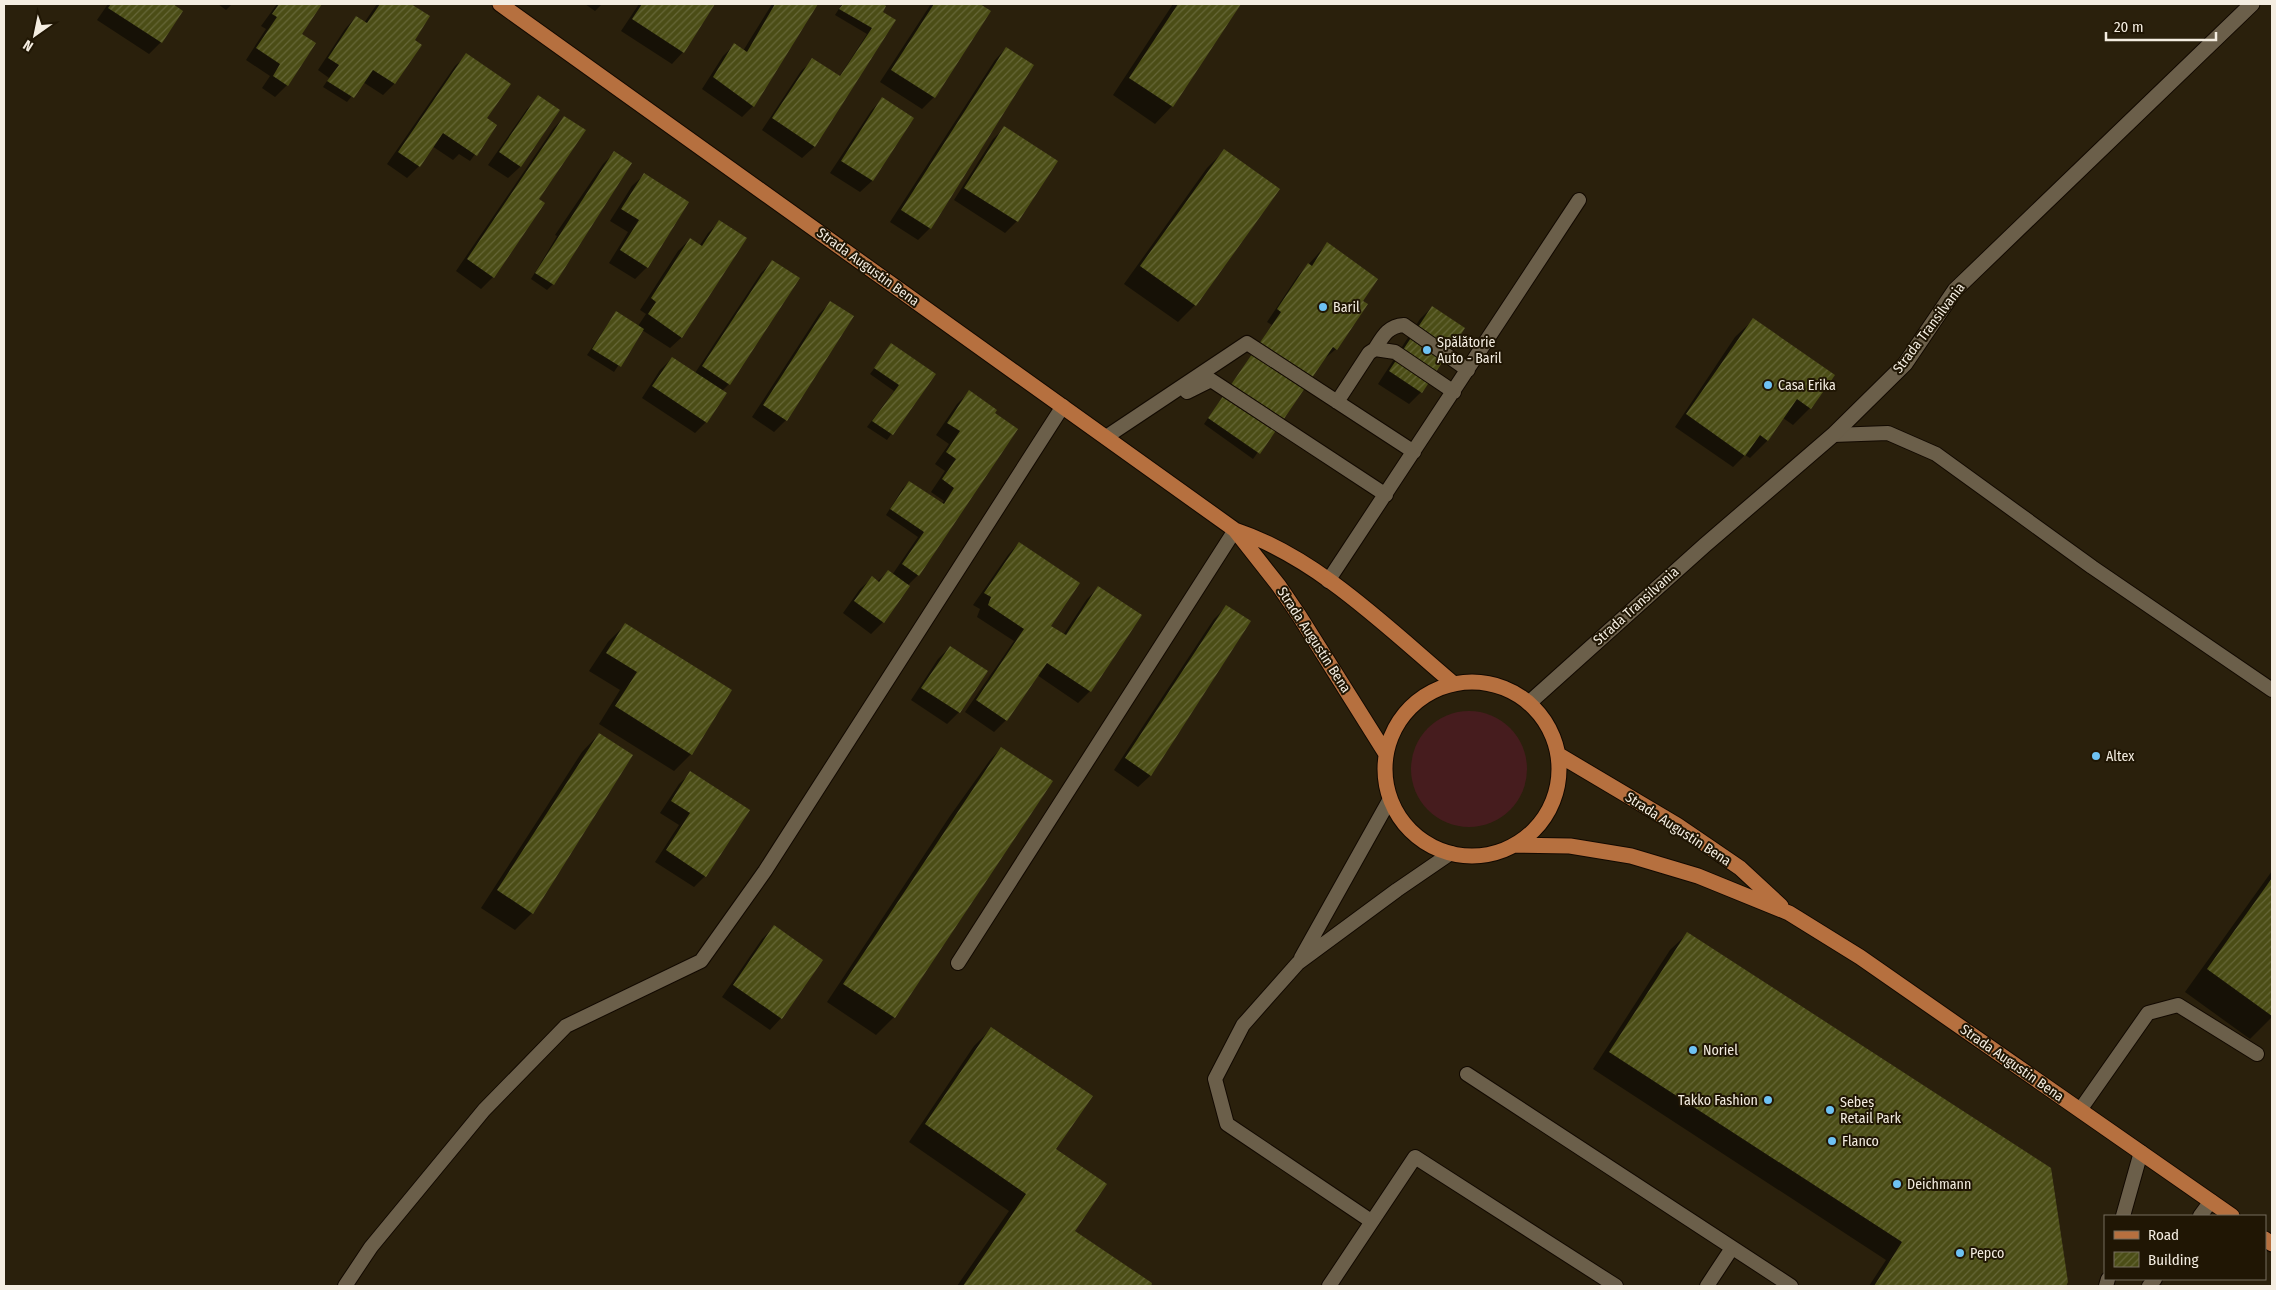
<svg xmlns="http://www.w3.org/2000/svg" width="2276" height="1290" font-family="'Fira Sans Condensed',sans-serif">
	<defs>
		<pattern id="building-hatch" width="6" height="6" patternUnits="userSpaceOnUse" patternTransform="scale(1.25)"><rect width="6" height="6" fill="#4b4d16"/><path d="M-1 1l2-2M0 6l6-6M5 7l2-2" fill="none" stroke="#666738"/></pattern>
	</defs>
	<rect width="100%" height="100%" fill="#2a200c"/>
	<path fill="#461c1e" d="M1411 769a58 58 0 1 1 116 0a58 58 0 1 1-116 0Z"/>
	<path fill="#0007" d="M 108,4 L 171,4 L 182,11 L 161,42 L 149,54 L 97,20 Z
		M 218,4 L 232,4 L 226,10 Z
		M 277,4 L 321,4 L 300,34 L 287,85 L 275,97 L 262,88 L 270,76 L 246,60 L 266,29 L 261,26 Z
		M 377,4 L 409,4 L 429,17 L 413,40 L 420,45 L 394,84 L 383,95 L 363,82 L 347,102 L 323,87 L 329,78 L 318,70 L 345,29 L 356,17 L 364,23 Z
		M 585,4 L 602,4 L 595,11 Z
		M 639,4 L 714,4 L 683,52 L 672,64 L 621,31 Z
		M 772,4 L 816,4 L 753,106 L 742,117 L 702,89 L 723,56 L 734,45 L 743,51 Z
		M 842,4 L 881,4 L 885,6 L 854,85 L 814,147 L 802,158 L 762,130 L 801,71 L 813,60 L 839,77 L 867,34 L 835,15 Z
		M 931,4 L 978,4 L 989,11 L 934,97 L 922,109 L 880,82 Z
		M 1173,4 L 1240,4 L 1172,106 L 1155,124 L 1113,95 Z
		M 1006,48 L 1032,65 L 930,228 L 918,240 L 890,222 L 995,60 Z
		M 467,55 L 485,118 L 496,125 L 470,161 L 459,154 L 453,160 L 432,146 L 419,166 L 407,178 L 387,164 L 455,66 Z
		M 539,97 L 559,111 L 520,167 L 508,178 L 488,165 L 527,109 Z
		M 882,99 L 912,118 L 872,181 L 860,192 L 830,173 L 871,111 Z
		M 564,117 L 537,199 L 493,277 L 481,289 L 456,271 L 553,129 Z
		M 1004,128 L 1056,161 L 1017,221 L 1005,233 L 954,200 L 993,139 Z
		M 1224,151 L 1195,305 L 1178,322 L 1124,284 L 1207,168 Z
		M 614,153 L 553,284 L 547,290 L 531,279 L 557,236 L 555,235 L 603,164 Z
		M 644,175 L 688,202 L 647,267 L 635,279 L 609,263 L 628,232 L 610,221 L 632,186 Z
		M 719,222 L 682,337 L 670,348 L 642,330 L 614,372 L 587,355 L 616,312 L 638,326 L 646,314 L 640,310 L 678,251 L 690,239 L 700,245 L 708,233 Z
		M 1327,244 L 1361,301 L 1336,349 L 1323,360 L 1253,459 L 1204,424 L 1272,325 L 1267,322 L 1297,277 Z
		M 773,261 L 729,384 L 722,391 L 706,422 L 695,433 L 642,398 L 660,370 L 672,358 L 695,373 L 761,273 Z
		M 830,303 L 786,420 L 774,432 L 752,417 L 819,314 Z
		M 1432,307 L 1421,392 L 1409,404 L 1378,384 L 1420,319 Z
		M 1753,320 L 1810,408 L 1793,425 L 1783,418 L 1767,441 L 1750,458 L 1745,455 L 1733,467 L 1675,427 L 1735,337 Z
		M 892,345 L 934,374 L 887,440 L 867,427 L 894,391 L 870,374 Z
		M 969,392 L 995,410 L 918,575 L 908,585 L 883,622 L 871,634 L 843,613 L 860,589 L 872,578 L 877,582 L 888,571 L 892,575 L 918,537 L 886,515 L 903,488 L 909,482 L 941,504 L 944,501 L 931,492 L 945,471 L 935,464 L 949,444 L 936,435 L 957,404 Z
		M 1019,543 L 1049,626 L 1063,635 L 1087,599 L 1099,587 L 1090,691 L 1078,703 L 1037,675 L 1006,720 L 994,732 L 965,712 L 1014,641 L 977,617 L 980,609 L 973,605 L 1008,555 Z
		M 1226,607 L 1250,622 L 1150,776 L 1138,787 L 1114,770 L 1214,619 Z
		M 625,625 L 691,754 L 674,771 L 599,724 L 620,690 L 589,671 L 608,642 Z
		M 950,647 L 986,672 L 959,712 L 947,724 L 911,700 L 938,659 Z
		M 599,734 L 532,913 L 515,930 L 481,908 L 582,752 Z
		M 1001,748 L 894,1017 L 876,1035 L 827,1002 L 950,816 L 990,760 Z
		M 691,773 L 705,876 L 694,887 L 655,862 L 679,825 L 660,813 L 679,784 Z
		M 2272,871 L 2272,1017 L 2250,1039 L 2185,992 Z
		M 774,927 L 781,1018 L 770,1030 L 722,997 L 762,939 Z
		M 1688,933 L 2067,1282 L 2064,1286 L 1869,1286 L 1886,1260 L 1593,1069 L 1670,950 Z
		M 992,1028 L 1055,1150 L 1073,1231 L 1151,1284 L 1149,1286 L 957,1286 L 1009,1211 L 909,1142 L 974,1046 Z"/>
	<path fill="url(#building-hatch)" d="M 111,4 L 173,4 L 183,11 L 162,43 L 108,8 Z
		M 279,4 L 322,4 L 302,34 L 316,43 L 288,86 L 273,76 L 280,64 L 256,48 L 277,17 L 272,14 Z
		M 380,4 L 411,4 L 430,16 L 415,40 L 422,45 L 395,84 L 373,70 L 354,98 L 327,81 L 339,65 L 328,58 L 356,16 L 367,23 Z
		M 642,4 L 715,4 L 684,53 L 632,19 Z
		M 775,4 L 818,4 L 754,107 L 713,77 L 734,43 L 747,52 Z
		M 843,4 L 883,4 L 886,6 L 883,12 L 896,20 L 815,147 L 772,118 L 812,58 L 840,76 L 872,28 L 839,9 Z
		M 934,4 L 980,4 L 991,11 L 935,98 L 891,70 Z
		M 1178,4 L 1241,4 L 1173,107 L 1129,78 Z
		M 1006,47 L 1034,65 L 931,229 L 901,210 Z
		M 466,53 L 511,84 L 487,118 L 497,125 L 477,156 L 443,133 L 420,167 L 398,152 Z
		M 538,95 L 560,110 L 521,167 L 499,152 Z
		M 882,97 L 914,118 L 873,181 L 841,161 Z
		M 564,116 L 586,130 L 539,199 L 545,203 L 494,278 L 467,259 Z
		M 1004,126 L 1058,161 L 1018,222 L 964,188 Z
		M 1224,149 L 1280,189 L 1196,306 L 1140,266 Z
		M 614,151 L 632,163 L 554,285 L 535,273 Z
		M 644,173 L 689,202 L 648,268 L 620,250 L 639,220 L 621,209 Z
		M 719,220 L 747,238 L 682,338 L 648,314 L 656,302 L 651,298 L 690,238 L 702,246 Z
		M 1327,242 L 1378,279 L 1363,301 L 1368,304 L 1337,350 L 1333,347 L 1260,454 L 1208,418 L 1281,312 L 1277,309 L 1308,263 L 1312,266 Z
		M 772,260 L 800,278 L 730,385 L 702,366 Z
		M 830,301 L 854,316 L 787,421 L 763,405 Z
		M 1432,306 L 1465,328 L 1422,393 L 1389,371 Z
		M 616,311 L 644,329 L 621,367 L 592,349 Z
		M 1753,318 L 1835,375 L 1811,409 L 1797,399 L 1768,441 L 1760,435 L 1745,456 L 1686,414 Z
		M 891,343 L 936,374 L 893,435 L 872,421 L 899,385 L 874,368 Z
		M 672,357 L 727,393 L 707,423 L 652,386 Z
		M 969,390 L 997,410 L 995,413 L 1018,429 L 919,576 L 902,564 L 924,532 L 890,509 L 909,481 L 944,504 L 954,488 L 942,479 L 956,459 L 946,452 L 960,431 L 947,423 Z
		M 1019,542 L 1080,583 L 1051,626 L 1066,635 L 1098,586 L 1142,615 L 1091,692 L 1047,663 L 1007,721 L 976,700 L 1024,629 L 988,605 L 991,597 L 984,593 Z
		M 888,570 L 910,586 L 884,623 L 854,601 L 872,576 L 879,582 Z
		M 1226,605 L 1251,621 L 1151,776 L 1125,758 Z
		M 625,623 L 732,690 L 692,755 L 615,706 L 637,672 L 606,653 Z
		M 950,646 L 988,671 L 960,713 L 921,688 Z
		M 599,733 L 633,755 L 533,914 L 497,890 Z
		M 1001,747 L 1053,781 L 895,1018 L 843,984 Z
		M 690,771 L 750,810 L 706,877 L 666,850 L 690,813 L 671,801 Z
		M 2272,878 L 2272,1016 L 2207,969 Z
		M 774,925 L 823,960 L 782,1019 L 733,985 Z
		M 1687,932 L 2051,1168 L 2068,1282 L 2066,1286 L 1874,1286 L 1902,1242 L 1609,1052 Z
		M 991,1027 L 1093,1096 L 1056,1149 L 1107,1184 L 1075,1231 L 1152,1283 L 1151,1286 L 963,1286 L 1026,1194 L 925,1124 Z"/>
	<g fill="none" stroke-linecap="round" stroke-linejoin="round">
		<g stroke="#120900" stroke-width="16">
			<path id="service" d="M 1375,349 C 1383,336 1388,326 1404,325 L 1468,370
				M 1187,392 L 1211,380 L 1386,495
				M 1337,402 L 1369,353 L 1375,349 L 1395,352 L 1454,392
				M 1833,435 L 1888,433 L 1936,454 L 2092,567 L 2272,690
				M 1106,437 L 1247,343 L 1414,452
				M 1328,581 L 1579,200
				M 1301,958 L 1390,799
				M 958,963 L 1235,530
				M 1467,1074 L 1791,1286
				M 2080,1110 L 2148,1013 L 2178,1005 L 2257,1054
				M 2123,1216 L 2141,1152
				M 2200,1216 L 2211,1201
				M 1371,1221 L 1227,1124 L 1215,1079 L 1243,1025 L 1298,963 L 1397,890 L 1451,853
				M 345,1286 L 371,1247 L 484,1110 L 566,1026 L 701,961 L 765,871 L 1063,406
				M 1329,1286 L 1415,1157 L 1616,1286
				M 1707,1286 L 1732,1248
				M 2106,1286 L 2108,1279
				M 2149,1286 L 2155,1279"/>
		</g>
		<g stroke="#120900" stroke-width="17">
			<path id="minor" d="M 1529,703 L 1705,545 L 1833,435 L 1905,364 L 1955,290 L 2252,4"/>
		</g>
		<g stroke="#120900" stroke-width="17">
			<path id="primary" d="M 500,4 L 1235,530 L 1279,586 L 1300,617 L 1386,754
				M 1235,530 C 1317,557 1389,629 1454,684
				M1385 769a87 87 0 1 1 174 0a87 87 0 1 1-174 0Z
				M 1559,755 L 1677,825 L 1740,868 L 1781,906
				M 1515,845 L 1570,846 L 1631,856 L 1698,876 L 1789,913 L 1860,957 L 2232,1216
				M 2265,1239 L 2272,1244"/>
		</g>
		<use href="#service" stroke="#6b5f4a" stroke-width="14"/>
		<use href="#minor" stroke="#6b5f4a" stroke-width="15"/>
		<use href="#primary" stroke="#b6703f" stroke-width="15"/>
	</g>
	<g fill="#6ec2f3" stroke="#201604" stroke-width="2">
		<circle cx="1323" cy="307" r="5"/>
		<circle cx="1427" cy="350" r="5"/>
		<circle cx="1768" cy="385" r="5"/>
		<circle cx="2096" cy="756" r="5"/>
		<circle cx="1693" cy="1050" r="5"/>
		<circle cx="1768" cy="1100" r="5"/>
		<circle cx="1830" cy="1110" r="5"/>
		<circle cx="1832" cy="1141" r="5"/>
		<circle cx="1897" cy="1184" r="5"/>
		<circle cx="1960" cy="1253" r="5"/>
	</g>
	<g text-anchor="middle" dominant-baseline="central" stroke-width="4" stroke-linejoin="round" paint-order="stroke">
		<g font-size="14" fill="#f4ede1" stroke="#201604">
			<text transform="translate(868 267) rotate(36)">Strada Augustin Bena</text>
			<text transform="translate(1929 328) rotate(-53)">Strada Transilvania</text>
			<text transform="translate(1636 606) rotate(-42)">Strada Transilvania</text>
			<text transform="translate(1314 640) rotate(57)">Strada Augustin Bena</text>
			<text transform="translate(1678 829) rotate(33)">Strada Augustin Bena</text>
			<text transform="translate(2012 1063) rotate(35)">Strada Augustin Bena</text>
		</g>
		<g font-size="14" fill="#f4ede1" stroke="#201604" text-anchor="start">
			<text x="1333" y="307">Baril</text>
			<text x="1437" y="342">Spălătorie<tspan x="1437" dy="16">Auto - Baril</tspan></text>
			<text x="1778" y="385">Casa Erika</text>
			<text x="2106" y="756">Altex</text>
			<text x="1703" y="1050">Noriel</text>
			<text x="1758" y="1100" text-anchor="end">Takko Fashion</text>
			<text x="1840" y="1102">Sebeș<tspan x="1840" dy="16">Retail Park</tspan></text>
			<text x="1842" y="1141">Flanco</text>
			<text x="1907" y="1184">Deichmann</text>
			<text x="1970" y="1253">Pepco</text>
		</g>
	</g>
	<rect width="2276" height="1290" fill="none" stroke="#f4ede1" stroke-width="10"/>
	<rect x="2104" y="1215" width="162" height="65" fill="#201604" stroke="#756c5c"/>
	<rect x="2114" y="1231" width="25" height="8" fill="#b6703f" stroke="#756c5c"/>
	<text x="2148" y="1240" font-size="15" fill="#f4ede1">Road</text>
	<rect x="2114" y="1252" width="25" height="15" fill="url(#building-hatch)" stroke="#756c5c"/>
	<text x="2148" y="1265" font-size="15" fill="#f4ede1">Building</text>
	<g transform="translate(35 35) rotate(213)" stroke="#201604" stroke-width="4" paint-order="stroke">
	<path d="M0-4L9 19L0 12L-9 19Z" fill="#f4ede1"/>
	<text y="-8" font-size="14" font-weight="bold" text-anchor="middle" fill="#f4ede1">N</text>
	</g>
	<path d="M2106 32v8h110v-8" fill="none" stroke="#f4ede1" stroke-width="2.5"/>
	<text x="2114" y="32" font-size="15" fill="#f4ede1" stroke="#201604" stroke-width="4" paint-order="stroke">20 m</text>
</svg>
